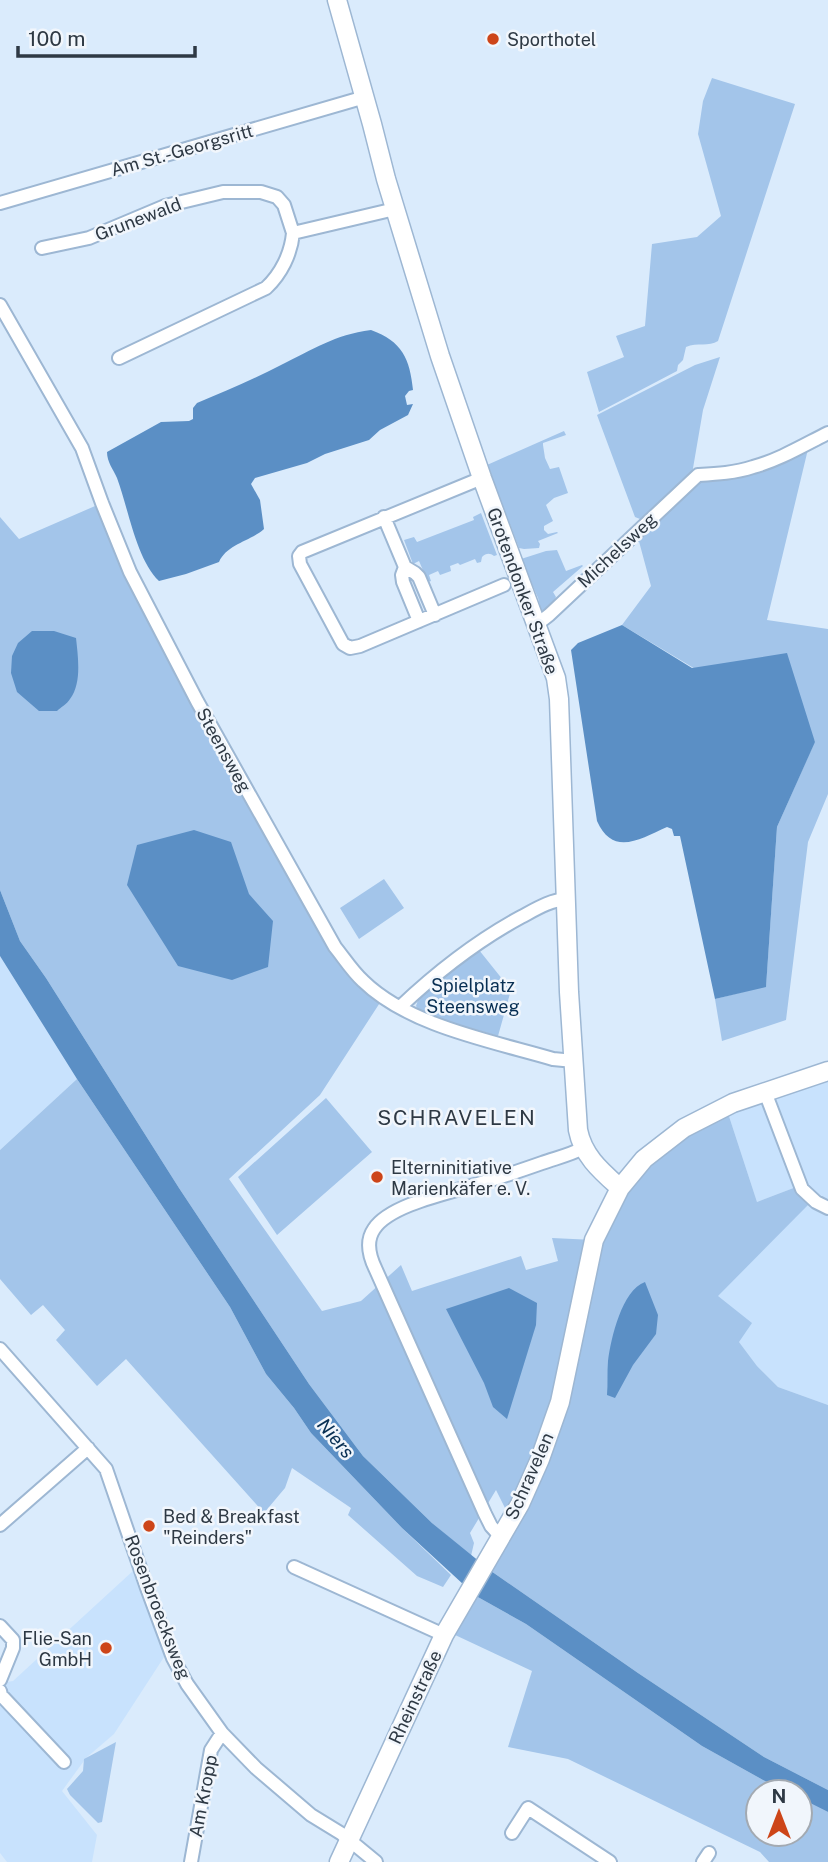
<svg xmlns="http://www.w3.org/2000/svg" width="828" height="1862" font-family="'Public Sans',sans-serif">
	<rect width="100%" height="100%" fill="#daebfc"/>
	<path fill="#c8e2fd" d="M 0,956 L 77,1079 L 0,1150 Z
		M 828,1071 L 828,1405 L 778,1387 L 757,1366 L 739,1342 L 717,1296 L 815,1198 L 804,1184 L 757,1202 L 726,1107 Z
		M 134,1570 L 166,1654 L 114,1734 L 86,1758 L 62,1791 L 97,1835 L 92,1862 L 7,1862 L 0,1853 L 0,1683 L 13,1681 Z"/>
	<path fill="#a3c5ea" d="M 712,78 L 795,104 L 718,341 C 709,347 697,342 686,347 L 683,360 L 678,365 L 677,371 L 599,412 L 587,372 L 624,357 L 616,336 L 645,326 L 652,244 L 697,237 L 721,216 L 698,134 L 703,101 Z
		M 720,357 L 703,410 L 692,474 L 723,480 L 809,445 L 767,620 L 828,629 L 828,794 L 808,842 L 786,1020 L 722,1041 L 715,999 L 766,986 L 777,827 L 815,741 L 622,625 L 651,586 L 637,534 L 644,526 L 640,519 L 635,517 L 597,415 L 695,365 Z
		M 564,431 L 566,435 L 543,443 L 543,445 L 545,458 L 550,469 L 559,467 L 568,493 L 554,498 L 546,505 L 553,521 L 544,526 L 544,530 L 548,534 L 557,532 L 558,533 L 538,541 L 540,544 L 539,548 L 524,549 L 519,548 L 487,465 Z
		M 102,503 L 130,572 L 335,947 L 383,998 L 320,1095 L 229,1179 L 322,1311 L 361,1301 L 401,1265 L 412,1291 L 521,1256 L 526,1270 L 558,1261 L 552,1238 L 594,1240 L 601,1247 C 608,1231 615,1212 625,1198 C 651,1159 689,1134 726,1107 L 757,1202 L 804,1184 L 815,1198 L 718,1296 L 752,1323 L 739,1342 L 757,1366 L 778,1387 L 828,1405 L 828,1790 L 764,1757 L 638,1673 L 491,1571 L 507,1512 L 496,1490 L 470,1533 L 474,1543 L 471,1556 L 432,1523 L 363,1456 L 309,1384 L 179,1188 L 46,978 L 20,941 L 0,890 L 0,517 L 19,539 Z
		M 481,513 L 497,555 L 494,556 C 490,553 486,553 482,557 L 481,562 L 477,563 L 475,559 L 460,565 L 458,563 L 450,566 L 451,571 L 440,575 L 438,571 L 429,575 L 431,581 L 428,582 L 419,561 L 413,564 L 404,540 L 414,537 L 417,542 L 474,520 L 473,517 Z
		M 557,550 L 566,571 L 582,565 L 583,566 L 553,592 L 556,597 L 553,603 L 546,610 L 541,610 L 538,598 L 521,559 L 546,551 Z
		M 384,879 L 404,908 L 359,939 L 340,908 Z
		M 479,950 L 511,990 L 498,1036 L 428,1016 L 419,1011 L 416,1006 L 419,997 Z
		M 77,1079 L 230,1307 L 266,1374 L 294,1408 L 311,1433 L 402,1528 L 451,1575 L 443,1587 L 417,1576 L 348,1515 L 351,1508 L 292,1468 L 285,1488 L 264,1513 L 126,1359 L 97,1386 L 56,1340 L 65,1330 L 43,1305 L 31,1315 L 0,1279 L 0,1150 Z
		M 326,1098 L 372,1152 L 277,1235 L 238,1177 Z
		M 476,1596 L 526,1624 L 702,1746 L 763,1780 L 787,1792 L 758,1792 L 758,1834 L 800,1834 L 800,1798 L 828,1812 L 828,1862 L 769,1862 L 760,1852 L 568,1759 L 508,1747 L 532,1671 L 453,1634 Z
		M 116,1742 L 102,1822 L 98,1823 L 70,1795 L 67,1789 L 83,1771 L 84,1759 Z"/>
	<path fill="#5b8fc5" d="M 371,330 C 402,341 410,359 413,390 L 409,391 L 405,396 L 407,405 L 413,404 L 408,415 L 380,430 L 369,440 L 325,454 L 307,463 L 255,478 L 251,484 L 260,500 L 264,529 C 251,541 227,544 219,562 L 186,574 L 159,581 C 136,559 128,507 117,478 C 113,469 107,462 107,452 L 161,422 L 189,421 L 193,419 L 193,408 L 197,403 C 225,391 254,379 281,365 C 314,349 334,335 371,330 Z
		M 622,625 L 692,668 L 787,653 L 815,742 L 777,827 L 766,987 L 715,999 L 680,836 L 674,836 L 672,829 L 667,827 C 640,839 613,857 597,821 L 571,650 L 578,643 Z
		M 32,631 L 54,631 L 76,638 C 78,657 82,683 70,699 C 67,704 61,707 57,711 L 39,711 L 17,692 L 11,673 L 12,656 L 18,643 Z
		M 194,830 L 231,842 L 249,894 L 273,921 L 268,967 L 232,980 L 178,966 L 127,885 L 137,845 Z
		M 0,890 L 20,941 L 46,978 L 179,1188 L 309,1384 L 363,1456 L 432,1523 L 491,1571 L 638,1673 L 764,1757 L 828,1790 L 828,1812 L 800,1798 L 800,1792 L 787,1792 L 763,1780 L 702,1746 L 526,1624 L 476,1596 L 402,1528 L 311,1433 L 294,1408 L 266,1374 L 230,1307 L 77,1079 L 0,956 Z
		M 645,1282 L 658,1315 L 656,1334 L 633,1365 L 615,1398 L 607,1395 C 608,1384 607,1372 608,1361 C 611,1338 622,1290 645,1282 Z
		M 509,1288 L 537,1303 L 536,1325 L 507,1419 L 493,1407 L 484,1383 L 446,1309 Z"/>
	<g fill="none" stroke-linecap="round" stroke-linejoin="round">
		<g stroke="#9db7d3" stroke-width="16">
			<path id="minor" d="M 0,203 L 365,97
				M 42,248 L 89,238 L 165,206 L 223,192 L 261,192 L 277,197 L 284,205 L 293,233 L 395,209
				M 0,305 L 82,448 L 102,503 L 130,572 L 197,701 L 335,947 C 344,958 352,971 363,981 C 409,1026 492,1041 553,1059 L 574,1061
				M 119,358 L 266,288 C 281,274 291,254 293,233
				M 482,478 L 302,552 L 299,556 L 300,564 L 343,644 L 350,648 L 360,646 L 504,585
				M 384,517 L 405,567 L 402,575 L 403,582 L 419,621
				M 405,567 L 415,573 L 419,577 L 435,615
				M 536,625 L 549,615 L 698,475 C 716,474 735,473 753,467 C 779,460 804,445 828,433
				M 400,1007 C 438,971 475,942 521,917 C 536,909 550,900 567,899
				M 765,1092 L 802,1189 L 816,1202 L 828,1208
				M 0,1349 L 106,1469 L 147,1588 L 173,1658 L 187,1684 L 222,1733 L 256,1768 L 311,1815 L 342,1834 L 376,1862
				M 0,1525 L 88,1448
				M 501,1537 L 491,1526 L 485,1514 L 376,1270 C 370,1258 365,1242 374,1229 C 390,1204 453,1192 481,1183 C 502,1177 522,1170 542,1163 C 556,1158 570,1155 583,1148
				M 294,1567 L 444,1635
				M 0,1626 L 13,1640 L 13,1648 L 0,1680
				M 0,1691 L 1,1695 L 64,1762
				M 512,1833 L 528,1808 L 610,1862
				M 191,1862 L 211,1750 L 222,1733
				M 703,1862 L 709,1853"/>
		</g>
		<g stroke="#9db7d3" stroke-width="21">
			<path id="secondary" d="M 337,0 L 372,124 L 386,179 L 440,356 L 482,478 L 556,678 L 559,699 L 569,992 L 578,1130 C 583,1156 601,1171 620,1188
				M 339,1862 L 444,1635 L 520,1504 L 540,1459 L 560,1402 L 594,1240 L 620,1188 L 644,1159 L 684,1128 L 733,1103 L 828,1071"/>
		</g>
		<use href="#minor" stroke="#fff" stroke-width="12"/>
		<use href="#secondary" stroke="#fff" stroke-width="18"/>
	</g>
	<g fill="#cd4519" stroke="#f1f6fc" stroke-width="2.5">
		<circle cx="493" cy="39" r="7"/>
		<circle cx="377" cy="1177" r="7"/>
		<circle cx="149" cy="1526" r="7"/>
		<circle cx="106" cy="1648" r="7"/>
	</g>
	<g text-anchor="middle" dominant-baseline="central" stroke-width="5" stroke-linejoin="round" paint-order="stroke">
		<g font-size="18" fill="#2e3944" stroke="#f1f6fc" text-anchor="start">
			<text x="507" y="39">Sporthotel</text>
			<text x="391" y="1167">Elterninitiative<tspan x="391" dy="21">Marienkäfer e. V.</tspan></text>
			<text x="163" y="1516">Bed &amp; Breakfast<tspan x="163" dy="21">"Reinders"</tspan></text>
			<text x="92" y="1638" text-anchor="end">Flie-San<tspan x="92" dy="21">GmbH</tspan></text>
		</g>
		<g font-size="18" fill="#2e3944" stroke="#f1f6fc">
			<text transform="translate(182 150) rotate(-16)">Am St.-Georgsritt</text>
			<text transform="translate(138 219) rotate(-21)">Grunewald</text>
			<text transform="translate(617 550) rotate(-43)">Michelsweg</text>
			<text transform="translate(523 591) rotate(70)">Grotendonker Straße</text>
			<text transform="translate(224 750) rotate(61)">Steensweg</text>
			<text transform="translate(529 1476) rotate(-66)">Schravelen</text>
			<text transform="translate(158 1607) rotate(69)">Rosenbroecksweg</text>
			<text transform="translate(415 1697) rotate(-65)">Rheinstraße</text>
			<text transform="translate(203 1796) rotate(-79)">Am Kropp</text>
		</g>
		<g font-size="18" fill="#082f53" stroke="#f1f6fc">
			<text x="473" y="985">Spielplatz<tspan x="473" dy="21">Steensweg</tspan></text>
		</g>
		<g font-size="19" font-style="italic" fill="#093054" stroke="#f1f6fc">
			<text transform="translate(336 1438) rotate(50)">Niers</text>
		</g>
		<g font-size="21" letter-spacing="2" fill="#2e3944" stroke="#f1f6fc">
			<text x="457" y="1117">SCHRAVELEN</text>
		</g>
	</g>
	<g transform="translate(779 1813)"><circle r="33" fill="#f1f6fc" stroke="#a3aab2" stroke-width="2"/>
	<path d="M0-5L12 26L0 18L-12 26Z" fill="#cd4519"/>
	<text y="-10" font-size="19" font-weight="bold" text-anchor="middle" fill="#2e3944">N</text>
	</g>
	<path d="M18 46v10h177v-10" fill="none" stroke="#2e3944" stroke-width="3.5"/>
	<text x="28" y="46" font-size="21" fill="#2e3944" stroke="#f1f6fc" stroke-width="5" paint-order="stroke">100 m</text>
</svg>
